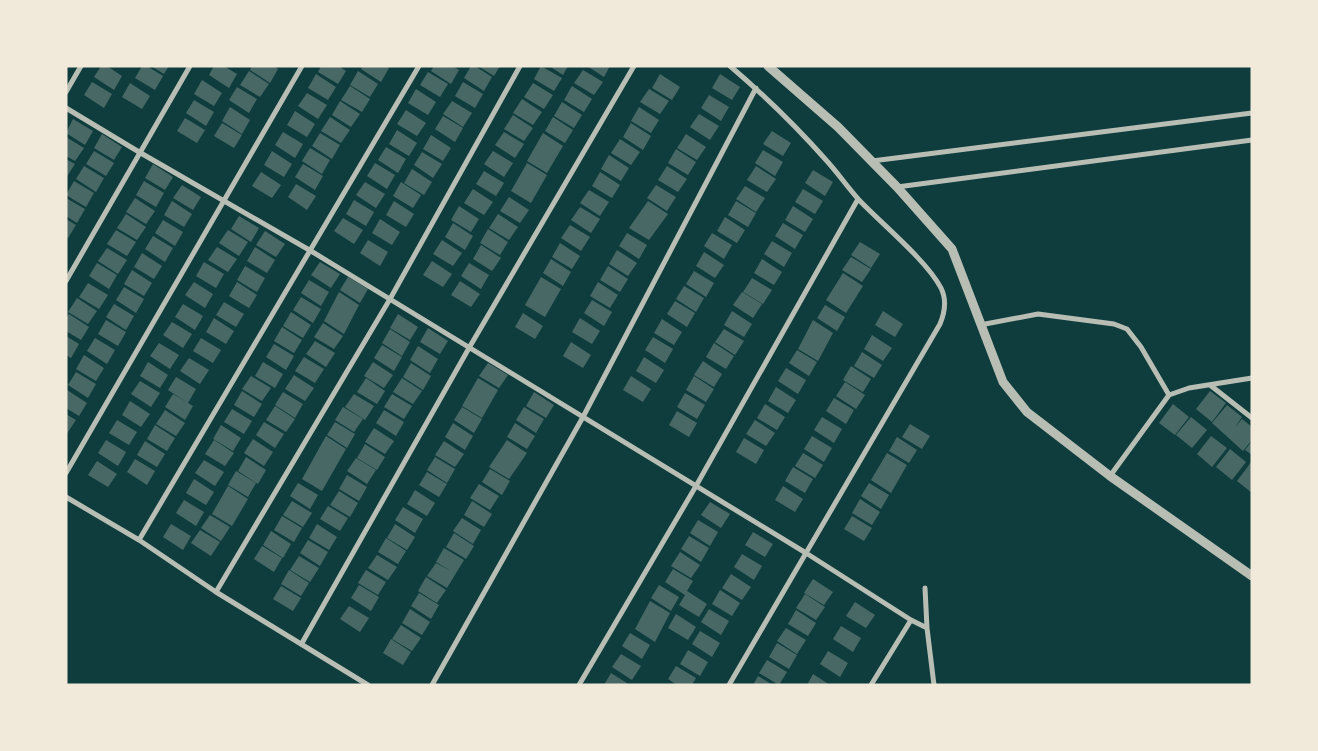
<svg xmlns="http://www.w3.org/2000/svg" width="1318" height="751" font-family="Overpass,sans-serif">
	<rect width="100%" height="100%" fill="#0f3d3e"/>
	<path fill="#486865" d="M 101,66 L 107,66 L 122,76 L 114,90 L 94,77 Z
		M 142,66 L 147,66 L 163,76 L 155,90 L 135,78 Z
		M 151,66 L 169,66 L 164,74 Z
		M 214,66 L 224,66 L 237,74 L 229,88 L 209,75 Z
		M 252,66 L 274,66 L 278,69 L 270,83 L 250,70 Z
		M 321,66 L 339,66 L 346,71 L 338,84 L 318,72 Z
		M 363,66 L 386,66 L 389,68 L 381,82 L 361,69 Z
		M 434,66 L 453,66 L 459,70 L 451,84 L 431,71 Z
		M 471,66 L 475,66 L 492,77 L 484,91 L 464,78 Z
		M 478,66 L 500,66 L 494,76 Z
		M 541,66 L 562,78 L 554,91 L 534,79 Z
		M 549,66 L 568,66 L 563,75 Z
		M 587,66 L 610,66 L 604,77 Z
		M 583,70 L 603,82 L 594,95 L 574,83 Z
		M 249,71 L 269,84 L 260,97 L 240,85 Z
		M 358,71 L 378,84 L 370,97 L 350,85 Z
		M 428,72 L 448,84 L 440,97 L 420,85 Z
		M 316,74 L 336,87 L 328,100 L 308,88 Z
		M 660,74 L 680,87 L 672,100 L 652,88 Z
		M 720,74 L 740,87 L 732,100 L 712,88 Z
		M 202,80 L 222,93 L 214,106 L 194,94 Z
		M 92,82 L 112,94 L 104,108 L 84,95 Z
		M 463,82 L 483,94 L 475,108 L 455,96 Z
		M 130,83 L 150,96 L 142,109 L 122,97 Z
		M 533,83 L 553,95 L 544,109 L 524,97 Z
		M 350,86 L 370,99 L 362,112 L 341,100 Z
		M 572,86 L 592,99 L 584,112 L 564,100 Z
		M 237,87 L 257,99 L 249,113 L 229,100 Z
		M 416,89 L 436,102 L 428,115 L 408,103 Z
		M 649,89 L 669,101 L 660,114 L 640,102 Z
		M 307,93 L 327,105 L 318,119 L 298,106 Z
		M 709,95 L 729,107 L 721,121 L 701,108 Z
		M 522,99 L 542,112 L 533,125 L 513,113 Z
		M 194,100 L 214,112 L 206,126 L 186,113 Z
		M 340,101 L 360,114 L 351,127 L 332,115 Z
		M 452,101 L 472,113 L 463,127 L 443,114 Z
		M 562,102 L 582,115 L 574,128 L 554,116 Z
		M 230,107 L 250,120 L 242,134 L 222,121 Z
		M 639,107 L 659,120 L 651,133 L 631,121 Z
		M 406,110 L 426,123 L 417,136 L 397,124 Z
		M 295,111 L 315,124 L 307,137 L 287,125 Z
		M 699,114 L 719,126 L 710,140 L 690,127 Z
		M 513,115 L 533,128 L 524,141 L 504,129 Z
		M 443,116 L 463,128 L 455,142 L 435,129 Z
		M 330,117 L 350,130 L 341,143 L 321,131 Z
		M 553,117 L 573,130 L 565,143 L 545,131 Z
		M 185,118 L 205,130 L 197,143 L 177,131 Z
		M 73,119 L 93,131 L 85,145 L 66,133 Z
		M 222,123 L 242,135 L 234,148 L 214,136 Z
		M 631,123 L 651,136 L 643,150 L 623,137 Z
		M 397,130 L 417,143 L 409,156 L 389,144 Z
		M 772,131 L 791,143 L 783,156 L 763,144 Z
		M 283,132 L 303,144 L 295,158 L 275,145 Z
		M 504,132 L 524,144 L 515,158 L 495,145 Z
		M 320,133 L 340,145 L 332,159 L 312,146 Z
		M 543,133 L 563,146 L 547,173 L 527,161 Z
		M 102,134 L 122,147 L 114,160 L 94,148 Z
		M 686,134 L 706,147 L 697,160 L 677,148 Z
		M 431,135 L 451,148 L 443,161 L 423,149 Z
		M 66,137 L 84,148 L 75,161 L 66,156 Z
		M 620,139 L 640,152 L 631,165 L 611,153 Z
		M 386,147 L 406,159 L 398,173 L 378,160 Z
		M 310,148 L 330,160 L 322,174 L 302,161 Z
		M 676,149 L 696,162 L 688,175 L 668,163 Z
		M 763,150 L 783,162 L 775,176 L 755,163 Z
		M 94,151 L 114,163 L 106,176 L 86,164 Z
		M 272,151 L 292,164 L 284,177 L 264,165 Z
		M 493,151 L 513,163 L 504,177 L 484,164 Z
		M 422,152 L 442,164 L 433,178 L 414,165 Z
		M 609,155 L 629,168 L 621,181 L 601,169 Z
		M 66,159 L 75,164 L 66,178 Z
		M 375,163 L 395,175 L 387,189 L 367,176 Z
		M 527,163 L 547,175 L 531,203 L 511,191 Z
		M 153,164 L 173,177 L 165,190 L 145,178 Z
		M 303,164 L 323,176 L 315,190 L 295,177 Z
		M 84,166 L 104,178 L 96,192 L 76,179 Z
		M 667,166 L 687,179 L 678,192 L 658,180 Z
		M 756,166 L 776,179 L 767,192 L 747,180 Z
		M 412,169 L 432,182 L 424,195 L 404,183 Z
		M 813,170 L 833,182 L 825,196 L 805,183 Z
		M 484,171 L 504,183 L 496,196 L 476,184 Z
		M 261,172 L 281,185 L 272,198 L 252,186 Z
		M 600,172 L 620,185 L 612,198 L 592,186 Z
		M 74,181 L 94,193 L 86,207 L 66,195 Z
		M 144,181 L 164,193 L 156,207 L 136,195 Z
		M 365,182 L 385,194 L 376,208 L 356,195 Z
		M 401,182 L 421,195 L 413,208 L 393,196 Z
		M 296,184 L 316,196 L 307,210 L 288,197 Z
		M 182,185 L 201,197 L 193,210 L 173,198 Z
		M 656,185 L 676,197 L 667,211 L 647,198 Z
		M 745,186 L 765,198 L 756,212 L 736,199 Z
		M 473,189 L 493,202 L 484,215 L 464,203 Z
		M 803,189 L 823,201 L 815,214 L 795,202 Z
		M 589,190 L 609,202 L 600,216 L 580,203 Z
		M 509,197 L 529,210 L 520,223 L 500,211 Z
		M 66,198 L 85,209 L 77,223 L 66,216 Z
		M 135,198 L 155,211 L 146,224 L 126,212 Z
		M 354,200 L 374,212 L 366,226 L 346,214 Z
		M 172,201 L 192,214 L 184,227 L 164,215 Z
		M 394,201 L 414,214 L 406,227 L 386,215 Z
		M 648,201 L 668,214 L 649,240 L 629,228 Z
		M 736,201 L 756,213 L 748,227 L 728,215 Z
		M 459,206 L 479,219 L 471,232 L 451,220 Z
		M 793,206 L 813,219 L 805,232 L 785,220 Z
		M 580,207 L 600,219 L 591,233 L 571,220 Z
		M 126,214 L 146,227 L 137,240 L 117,228 Z
		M 498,214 L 518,227 L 509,240 L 489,228 Z
		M 239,216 L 259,228 L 251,242 L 231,229 Z
		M 725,217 L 745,230 L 737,243 L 717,231 Z
		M 343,218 L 363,230 L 354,244 L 334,231 Z
		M 66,219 L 76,225 L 68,238 L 66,237 Z
		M 380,219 L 400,232 L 392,245 L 372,233 Z
		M 163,220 L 183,232 L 175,246 L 155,233 Z
		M 453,223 L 473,236 L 465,250 L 445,237 Z
		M 783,223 L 803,235 L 795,249 L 775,236 Z
		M 570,225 L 590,237 L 581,251 L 561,238 Z
		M 488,229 L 508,242 L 500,255 L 480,243 Z
		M 116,230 L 136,242 L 127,256 L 107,244 Z
		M 228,230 L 248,242 L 239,256 L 219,243 Z
		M 265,231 L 285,244 L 276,257 L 256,245 Z
		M 627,233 L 647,245 L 639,259 L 619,246 Z
		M 712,233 L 732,245 L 724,259 L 704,246 Z
		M 153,236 L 173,248 L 165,262 L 145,249 Z
		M 368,240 L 388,252 L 380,266 L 360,253 Z
		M 442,240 L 462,253 L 453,266 L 433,254 Z
		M 772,241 L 792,253 L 784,267 L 764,254 Z
		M 860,242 L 880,254 L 871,268 L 851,255 Z
		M 560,243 L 580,256 L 572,269 L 552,257 Z
		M 481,245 L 501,258 L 492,271 L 473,259 Z
		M 217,247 L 237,259 L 228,272 L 208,260 Z
		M 255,247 L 275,260 L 267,273 L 247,261 Z
		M 107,248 L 127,260 L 118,274 L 98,261 Z
		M 617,250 L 637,263 L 628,276 L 609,264 Z
		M 704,252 L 724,265 L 715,278 L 696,266 Z
		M 142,253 L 162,266 L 154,279 L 134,267 Z
		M 851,257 L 871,269 L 862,282 L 842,270 Z
		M 551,259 L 571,272 L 563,286 L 543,273 Z
		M 762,259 L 782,272 L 774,285 L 754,273 Z
		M 432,261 L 452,274 L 443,287 L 423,275 Z
		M 204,262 L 224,274 L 216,288 L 196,276 Z
		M 320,262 L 340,274 L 331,288 L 311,275 Z
		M 97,263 L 117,275 L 109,289 L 89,276 Z
		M 469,263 L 489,275 L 481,289 L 461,276 Z
		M 245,266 L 265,278 L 257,292 L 237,280 Z
		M 608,266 L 628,279 L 620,292 L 600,280 Z
		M 132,270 L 152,283 L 144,296 L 124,284 Z
		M 694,271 L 714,283 L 706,297 L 686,284 Z
		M 843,273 L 863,286 L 846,313 L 826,300 Z
		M 348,277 L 368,289 L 360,303 L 340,290 Z
		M 541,277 L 561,289 L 545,317 L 525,305 Z
		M 752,278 L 772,290 L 763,304 L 743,292 Z
		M 309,280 L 329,292 L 321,306 L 301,293 Z
		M 460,281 L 480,294 L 471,307 L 451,295 Z
		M 194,282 L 213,294 L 205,308 L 185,295 Z
		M 237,282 L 257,295 L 249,308 L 229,296 Z
		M 598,282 L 618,295 L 610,308 L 590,296 Z
		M 88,283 L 108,295 L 99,309 L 79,297 Z
		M 684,286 L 704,298 L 696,312 L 676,299 Z
		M 124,287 L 144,299 L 136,313 L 116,300 Z
		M 339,292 L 359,305 L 344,334 L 324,321 Z
		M 742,292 L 762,304 L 753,318 L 733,305 Z
		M 301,297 L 321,309 L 313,323 L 293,310 Z
		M 77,298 L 97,311 L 88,324 L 68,312 Z
		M 592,300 L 612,312 L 604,326 L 584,313 Z
		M 675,301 L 695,313 L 687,327 L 667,314 Z
		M 224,302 L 244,314 L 236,327 L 216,315 Z
		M 114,304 L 134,316 L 126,330 L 106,317 Z
		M 183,304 L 203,316 L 195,330 L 175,317 Z
		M 825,305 L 845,317 L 837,331 L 817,318 Z
		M 732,311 L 752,324 L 744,337 L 724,325 Z
		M 883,311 L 903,324 L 895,337 L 875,325 Z
		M 291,312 L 311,325 L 303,338 L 283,326 Z
		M 523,313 L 543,326 L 535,339 L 515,327 Z
		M 69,314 L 89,327 L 81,340 L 66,331 L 66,318 Z
		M 398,314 L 418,327 L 410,340 L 390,328 Z
		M 214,318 L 234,331 L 226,344 L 206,332 Z
		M 580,318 L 600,331 L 592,344 L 572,332 Z
		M 662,319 L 682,332 L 674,345 L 654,333 Z
		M 106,320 L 126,332 L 118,346 L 98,334 Z
		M 813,320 L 833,333 L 818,361 L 798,349 Z
		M 172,322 L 192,334 L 183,348 L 163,335 Z
		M 323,323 L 343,336 L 334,349 L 314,337 Z
		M 282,327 L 302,340 L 294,353 L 274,341 Z
		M 428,328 L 448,341 L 440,354 L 420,342 Z
		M 390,329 L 410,342 L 402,356 L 382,343 Z
		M 724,329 L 744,341 L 735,355 L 715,342 Z
		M 872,335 L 892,348 L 883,361 L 864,349 Z
		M 66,336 L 79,344 L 71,358 L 66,355 Z
		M 653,337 L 673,349 L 665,363 L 645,350 Z
		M 95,338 L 115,350 L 107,364 L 87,351 Z
		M 201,338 L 221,350 L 213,363 L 193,351 Z
		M 315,341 L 335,353 L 326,367 L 306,354 Z
		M 571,342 L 591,355 L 583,368 L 563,356 Z
		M 159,343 L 179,355 L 170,369 L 150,356 Z
		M 714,343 L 734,356 L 726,369 L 706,357 Z
		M 274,344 L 294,356 L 286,370 L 266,357 Z
		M 382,345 L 402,357 L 394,371 L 374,358 Z
		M 418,346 L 438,359 L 430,373 L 410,360 Z
		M 797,350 L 817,362 L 809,376 L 789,363 Z
		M 862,352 L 882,365 L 874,378 L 854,366 Z
		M 84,355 L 104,368 L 96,381 L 76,369 Z
		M 304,357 L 324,369 L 315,383 L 295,371 Z
		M 644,357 L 664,370 L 656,383 L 636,371 Z
		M 189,358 L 209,370 L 200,384 L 180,371 Z
		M 703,361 L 722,374 L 714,387 L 694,375 Z
		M 148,362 L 168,375 L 160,388 L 140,376 Z
		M 263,362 L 283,374 L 275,388 L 255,376 Z
		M 373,362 L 393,375 L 384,388 L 364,376 Z
		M 411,363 L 431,376 L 423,390 L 403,377 Z
		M 488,363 L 508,375 L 499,388 L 479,376 Z
		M 851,366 L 871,379 L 863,392 L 843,380 Z
		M 786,368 L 806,380 L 798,394 L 778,381 Z
		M 76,372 L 96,384 L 88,398 L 68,385 Z
		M 294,375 L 314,388 L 305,401 L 285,389 Z
		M 251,376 L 271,388 L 262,401 L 242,389 Z
		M 631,376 L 651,389 L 643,402 L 623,390 Z
		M 694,376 L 714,389 L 706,402 L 686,390 Z
		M 176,377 L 196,389 L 188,403 L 168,390 Z
		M 366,378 L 385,391 L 377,404 L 357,392 Z
		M 402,378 L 422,391 L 413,404 L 393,392 Z
		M 478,378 L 498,390 L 482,418 L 462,406 Z
		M 140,381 L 160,393 L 151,407 L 131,394 Z
		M 845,382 L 865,395 L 856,409 L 836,396 Z
		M 776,387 L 796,400 L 788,413 L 768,401 Z
		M 67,390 L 87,403 L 79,416 L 66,408 Z
		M 242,391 L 262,404 L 254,417 L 234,405 Z
		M 1210,391 L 1226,403 L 1212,422 L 1196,409 Z
		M 283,392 L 303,404 L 295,418 L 275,405 Z
		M 534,392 L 554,405 L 546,418 L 526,406 Z
		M 685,393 L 705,405 L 697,419 L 677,407 Z
		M 173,394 L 193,406 L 185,420 L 165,407 Z
		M 354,394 L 374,406 L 365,420 L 345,407 Z
		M 392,394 L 412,406 L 404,419 L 384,407 Z
		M 834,398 L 854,410 L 846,424 L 826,411 Z
		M 130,401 L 150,414 L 141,427 L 122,415 Z
		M 765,404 L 785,417 L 777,430 L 757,418 Z
		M 1173,404 L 1189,417 L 1175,435 L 1159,423 Z
		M 1227,405 L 1242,417 L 1235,427 L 1242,419 L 1252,427 L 1252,440 L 1243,451 L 1212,423 Z
		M 275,406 L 295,419 L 286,432 L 266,420 Z
		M 343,407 L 363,419 L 354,432 L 335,420 Z
		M 462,407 L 482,419 L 474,433 L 454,420 Z
		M 524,407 L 544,419 L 536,433 L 516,420 Z
		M 232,409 L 252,421 L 244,434 L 224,422 Z
		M 165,410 L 185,423 L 176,436 L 156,424 Z
		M 384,410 L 404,422 L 396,436 L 376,423 Z
		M 677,411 L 697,423 L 689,437 L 669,425 Z
		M 66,414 L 76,420 L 66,435 Z
		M 822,417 L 842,429 L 834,443 L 814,430 Z
		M 1191,417 L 1207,430 L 1192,448 L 1176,435 Z
		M 117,420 L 137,432 L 129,445 L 109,433 Z
		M 755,420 L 775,433 L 766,446 L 746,434 Z
		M 264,422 L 284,434 L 275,448 L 256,435 Z
		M 335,422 L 355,434 L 347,448 L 327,435 Z
		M 453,423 L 473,436 L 465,450 L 445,437 Z
		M 515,423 L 535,436 L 527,449 L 507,437 Z
		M 910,424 L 930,436 L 922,449 L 902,437 Z
		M 155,425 L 175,438 L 167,451 L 147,439 Z
		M 221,425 L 241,438 L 233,451 L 213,439 Z
		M 374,428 L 394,441 L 385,454 L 365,442 Z
		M 326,436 L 346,449 L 322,491 L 302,479 Z
		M 812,436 L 832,448 L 824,462 L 804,449 Z
		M 1211,436 L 1227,448 L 1212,467 L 1197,454 Z
		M 897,437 L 917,450 L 909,463 L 889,451 Z
		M 744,438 L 764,450 L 756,464 L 736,452 Z
		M 253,439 L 273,452 L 264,466 L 244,453 Z
		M 106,440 L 126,452 L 118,466 L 98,453 Z
		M 214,440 L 234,453 L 225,466 L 205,454 Z
		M 507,440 L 527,453 L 509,479 L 489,467 Z
		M 145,441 L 165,454 L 157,467 L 137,455 Z
		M 444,441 L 464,454 L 455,467 L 435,455 Z
		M 1252,441 L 1252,455 L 1245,450 Z
		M 365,444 L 385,457 L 377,470 L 357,458 Z
		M 1230,449 L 1246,462 L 1232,480 L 1216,467 Z
		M 803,453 L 823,465 L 815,478 L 795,466 Z
		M 887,453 L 907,465 L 891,493 L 871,480 Z
		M 246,457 L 266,470 L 258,484 L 238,471 Z
		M 435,457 L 455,469 L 447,483 L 427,470 Z
		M 356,458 L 376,470 L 367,484 L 347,471 Z
		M 135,459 L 155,471 L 147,485 L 127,472 Z
		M 204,460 L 224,472 L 215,486 L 195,473 Z
		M 97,461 L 117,474 L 108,487 L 88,475 Z
		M 1252,461 L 1252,493 L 1237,481 Z
		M 793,467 L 813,479 L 805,493 L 785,481 Z
		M 490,469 L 510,481 L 502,495 L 482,482 Z
		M 236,471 L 256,483 L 248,497 L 228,485 Z
		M 427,472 L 447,484 L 439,497 L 419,485 Z
		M 347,475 L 367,487 L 359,501 L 339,489 Z
		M 194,479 L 214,492 L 206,505 L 186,493 Z
		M 298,483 L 318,495 L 310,509 L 290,496 Z
		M 869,483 L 889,495 L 881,509 L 861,496 Z
		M 479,484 L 499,496 L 490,510 L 470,498 Z
		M 228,486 L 248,499 L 232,526 L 212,514 Z
		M 783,486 L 803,499 L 795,512 L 775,500 Z
		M 415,490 L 435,503 L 427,516 L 407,504 Z
		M 339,491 L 358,503 L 350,517 L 330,505 Z
		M 860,499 L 880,512 L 872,525 L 852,513 Z
		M 184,500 L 204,512 L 196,526 L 176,513 Z
		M 292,501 L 312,513 L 303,527 L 283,515 Z
		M 472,501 L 492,514 L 484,527 L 464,515 Z
		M 710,502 L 730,514 L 721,528 L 701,515 Z
		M 328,506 L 348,518 L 340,531 L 320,519 Z
		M 403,507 L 423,519 L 415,533 L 395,520 Z
		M 210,515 L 230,527 L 221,541 L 201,528 Z
		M 282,516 L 302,528 L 294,542 L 274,530 Z
		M 852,516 L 872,528 L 864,541 L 844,529 Z
		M 462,518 L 481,530 L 473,544 L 453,531 Z
		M 698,520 L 718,532 L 710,546 L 690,533 Z
		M 171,524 L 191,536 L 183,550 L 163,537 Z
		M 317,524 L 337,537 L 329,550 L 309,538 Z
		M 395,524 L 415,537 L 407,550 L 387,538 Z
		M 200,530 L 220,542 L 211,556 L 191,543 Z
		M 271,531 L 291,544 L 283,558 L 263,545 Z
		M 753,532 L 773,544 L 765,557 L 745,545 Z
		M 454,533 L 474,546 L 466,559 L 446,547 Z
		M 689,536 L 709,548 L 701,562 L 681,549 Z
		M 386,538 L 406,551 L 398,564 L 378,552 Z
		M 308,540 L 328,552 L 320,566 L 300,553 Z
		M 262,546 L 282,558 L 274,572 L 254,559 Z
		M 444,548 L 464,560 L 447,588 L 427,576 L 436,563 L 451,571 L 436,562 Z
		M 680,552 L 700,565 L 691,578 L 671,566 Z
		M 742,554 L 762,566 L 754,580 L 734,567 Z
		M 377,555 L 397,567 L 388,580 L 368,568 Z
		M 299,556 L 319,568 L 310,582 L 290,570 Z
		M 673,569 L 693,581 L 687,591 L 707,604 L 699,617 L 679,605 L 685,595 L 665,582 Z
		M 289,570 L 309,583 L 301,596 L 281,584 Z
		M 366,570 L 386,582 L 378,595 L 358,583 Z
		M 731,574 L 751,587 L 742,600 L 722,588 Z
		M 426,577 L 446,590 L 437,603 L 418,591 Z
		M 813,579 L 833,592 L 824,605 L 804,593 Z
		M 359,585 L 379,597 L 371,611 L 351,598 Z
		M 659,585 L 679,597 L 671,611 L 651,598 Z
		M 281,586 L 301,598 L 293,611 L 273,599 Z
		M 720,590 L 740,603 L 732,616 L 712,604 Z
		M 419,593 L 439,605 L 431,619 L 411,606 Z
		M 805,594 L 825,607 L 816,620 L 796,608 Z
		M 650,601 L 670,613 L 655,642 L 635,629 Z
		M 855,602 L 875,615 L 866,628 L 846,616 Z
		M 349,606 L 369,618 L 360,632 L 340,619 Z
		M 410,609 L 430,622 L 422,635 L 402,623 Z
		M 709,609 L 729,621 L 721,635 L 701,622 Z
		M 796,610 L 816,623 L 808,636 L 788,624 Z
		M 676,614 L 696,627 L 688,640 L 668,628 Z
		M 401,625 L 421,638 L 412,651 L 392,639 Z
		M 841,626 L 861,638 L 853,652 L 833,639 Z
		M 786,628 L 806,640 L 797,654 L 777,641 Z
		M 700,631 L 720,643 L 712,657 L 692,644 Z
		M 630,633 L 650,645 L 642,659 L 622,646 Z
		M 391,639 L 411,652 L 403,665 L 383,653 Z
		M 777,643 L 797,655 L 789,669 L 769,657 Z
		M 688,650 L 708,662 L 700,676 L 680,664 Z
		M 828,651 L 848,663 L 840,677 L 820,664 Z
		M 621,654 L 641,666 L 632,680 L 612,667 Z
		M 767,660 L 787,672 L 779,685 L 759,673 Z
		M 676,666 L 696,678 L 692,685 L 677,685 L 668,679 Z
		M 611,673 L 630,685 L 604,685 Z
		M 813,674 L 830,685 L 807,685 Z
		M 758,676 L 773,685 L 753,685 Z"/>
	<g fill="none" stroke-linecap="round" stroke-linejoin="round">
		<path stroke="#b8beb3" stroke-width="5" d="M 66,92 L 81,66
			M 66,108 L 139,152 L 311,251 L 806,553 L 940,324 C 945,312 947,300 941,288 C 927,261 882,224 860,201 C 848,188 838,173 826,160 C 796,126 764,95 730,66
			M 872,161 L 1252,113
			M 897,187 L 1252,140
			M 66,281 L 190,66
			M 980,325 L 1038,314 L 1114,324 L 1127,329 L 1141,347 L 1169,395
			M 1210,385 L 1252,418
			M 66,473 L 302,66
			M 1110,476 L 1169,395 L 1189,388 L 1252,378
			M 66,497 L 139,540 L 216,592 L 368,685
			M 139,540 L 419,66
			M 925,588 L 927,628
			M 216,592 L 390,299 L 520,66
			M 302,643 L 469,348 L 634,66
			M 432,685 L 583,417 L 756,88
			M 579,685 L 696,486 L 858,199
			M 729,685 L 806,553 L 911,620 L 927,628 L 934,685
			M 871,685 L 911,620"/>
		<path stroke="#b8beb3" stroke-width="9" d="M 768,66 L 838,127 L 897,187 L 952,249 L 1003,382 L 1027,412 L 1110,476 L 1252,576"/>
	</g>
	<rect width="1318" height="751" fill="none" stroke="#f1e9da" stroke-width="135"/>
</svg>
